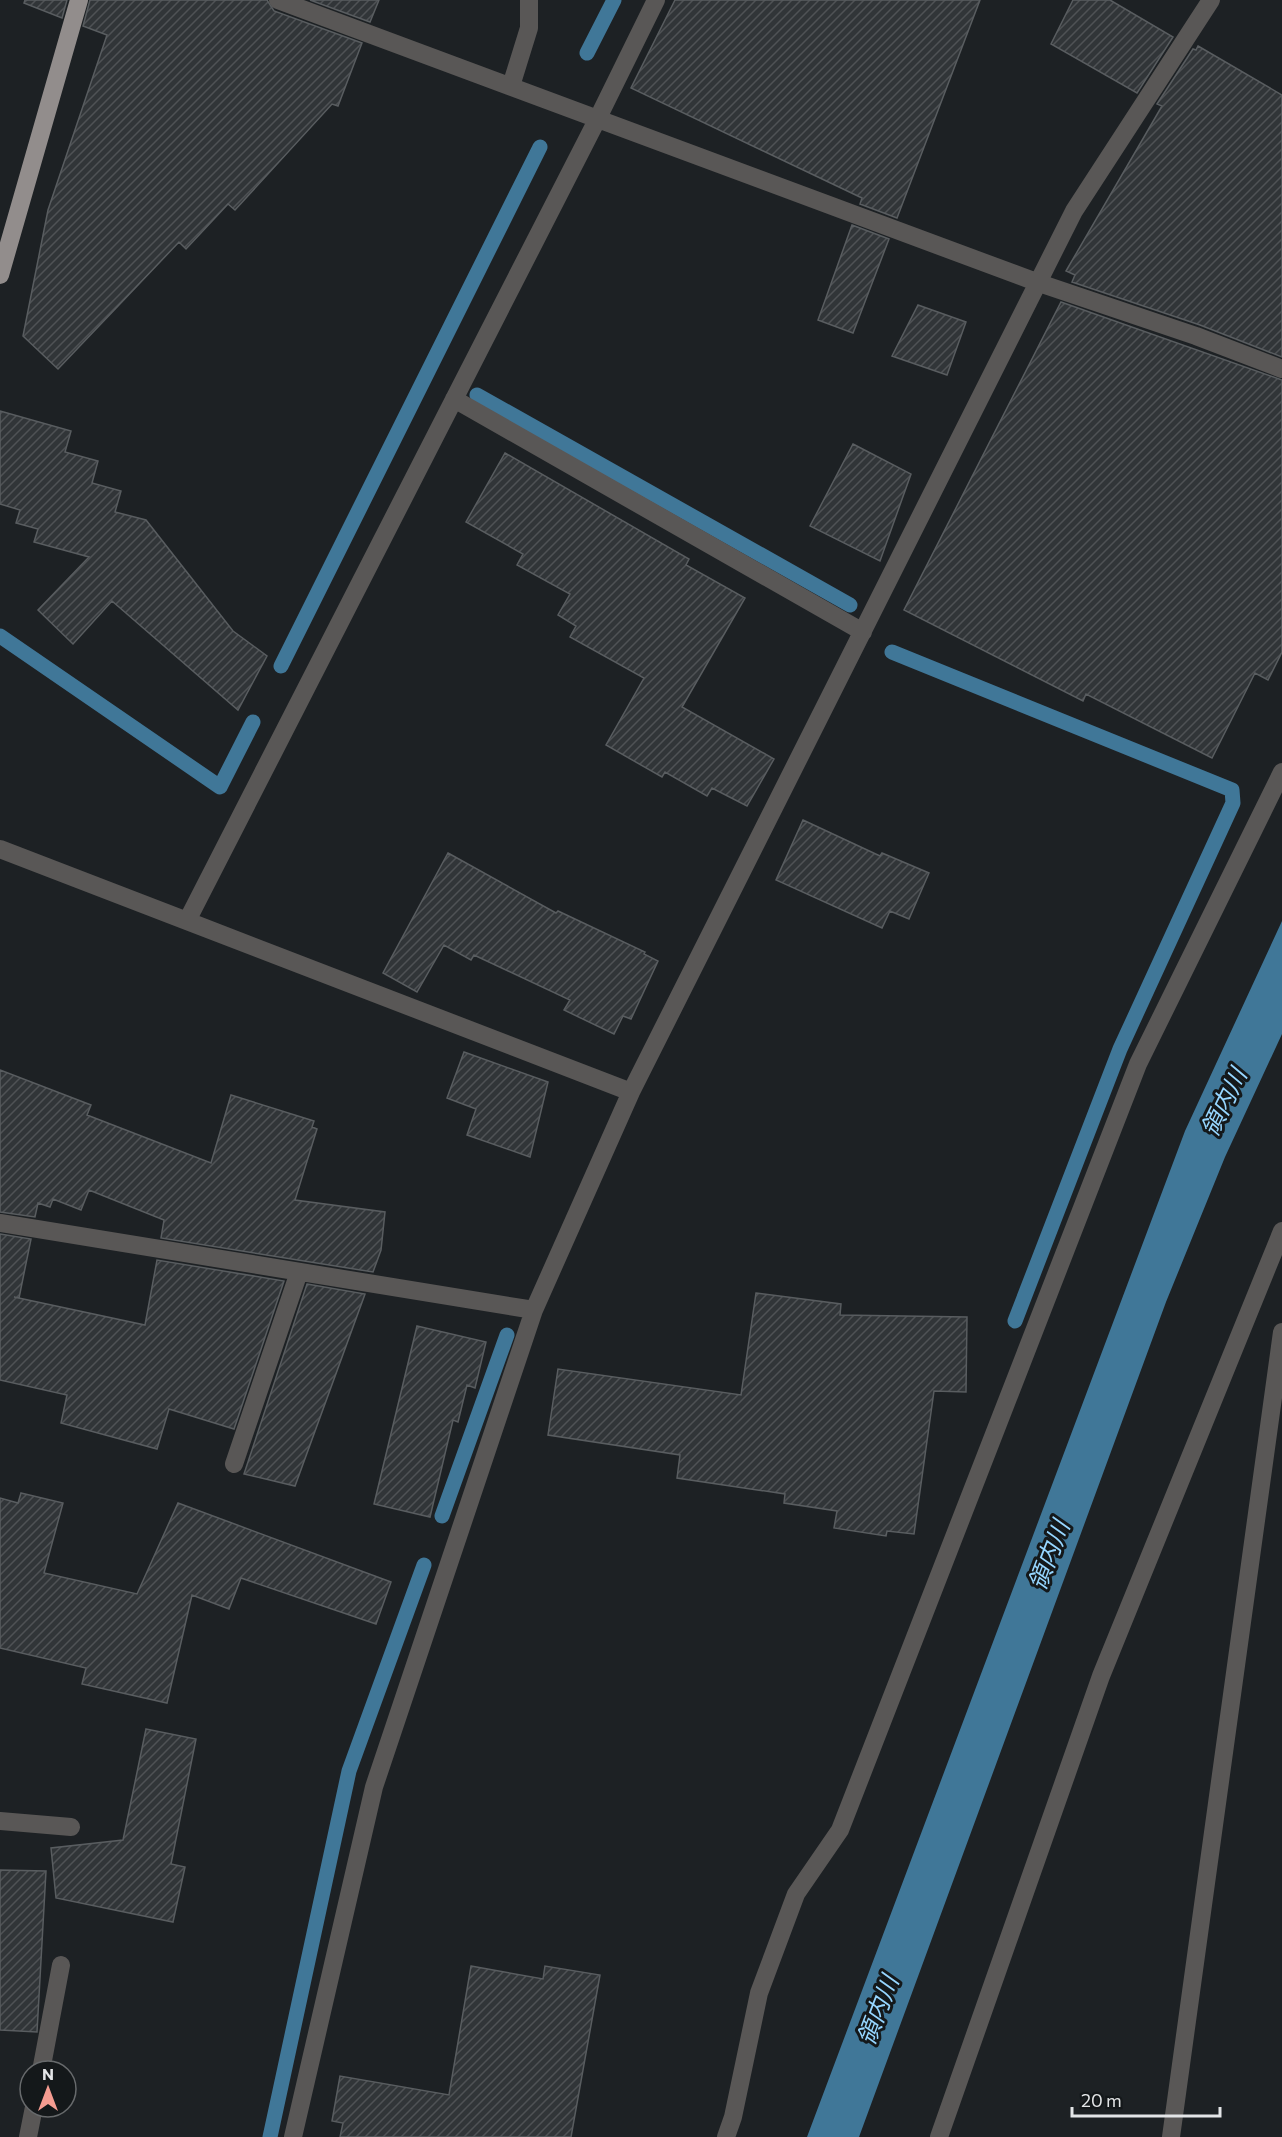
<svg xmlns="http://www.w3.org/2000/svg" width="1282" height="2137" font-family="Commissioner,'Noto Sans JP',sans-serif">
	<defs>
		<pattern id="building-hatch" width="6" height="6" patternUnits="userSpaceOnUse" patternTransform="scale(1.5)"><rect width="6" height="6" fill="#313538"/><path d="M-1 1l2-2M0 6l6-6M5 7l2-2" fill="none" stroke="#4f5255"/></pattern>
	</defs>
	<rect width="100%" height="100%" fill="#1d2124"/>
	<path fill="#407798" d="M 1282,921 L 1282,1034 L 1225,1157 L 1166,1302 L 859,2137 L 807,2137 L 1185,1131 Z"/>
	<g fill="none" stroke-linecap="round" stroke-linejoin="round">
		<path stroke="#407798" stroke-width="15" d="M 587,53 L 614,0
			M 477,395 L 850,605
			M 0,636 L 220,787 L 253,722
			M 892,652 L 1232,790 L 1233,803 L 1120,1049 L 1015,1321
			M 281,666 L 540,147
			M 442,1516 L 507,1335
			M 270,2137 L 349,1771 L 424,1565"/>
	</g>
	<path fill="url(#building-hatch)" stroke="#595d60" stroke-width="1.5" d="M 25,0 L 67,0 L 62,18 L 24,3 Z
		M 90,0 L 267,0 L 274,11 L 362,43 L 338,106 L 332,104 L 235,210 L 228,204 L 186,249 L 179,242 L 58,369 L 23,336 L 48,210 L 107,35 L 83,26 Z
		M 310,0 L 379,0 L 370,22 Z
		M 675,0 L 980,0 L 897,218 L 860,204 L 862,198 L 631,88 Z
		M 1073,0 L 1110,0 L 1173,37 L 1137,93 L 1051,44 Z
		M 1198,46 L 1282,95 L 1282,357 L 1200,325 L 1072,282 L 1075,275 L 1066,271 L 1162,106 L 1157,104 L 1193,49 L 1196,50 Z
		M 852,225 L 889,239 L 853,333 L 818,320 Z
		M 1061,302 L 1282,380 L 1282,652 L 1268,680 L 1255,673 L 1212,758 L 1086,694 L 1083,701 L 904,610 Z
		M 918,305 L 966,322 L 947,375 L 892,356 Z
		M 0,411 L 71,431 L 65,452 L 98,461 L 92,483 L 121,491 L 115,512 L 146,520 L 233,631 L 267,656 L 238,710 L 112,601 L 73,644 L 38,610 L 89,557 L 34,542 L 38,529 L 16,523 L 20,510 L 0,504 Z
		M 853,444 L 911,474 L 880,561 L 810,526 Z
		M 505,453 L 689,559 L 686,565 L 745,598 L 682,707 L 774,759 L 747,806 L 712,788 L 707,796 L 665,772 L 662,777 L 606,745 L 644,678 L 570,637 L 576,626 L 558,615 L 570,594 L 517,565 L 523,554 L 466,522 Z
		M 803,820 L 880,856 L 882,853 L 929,873 L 909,919 L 890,911 L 882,928 L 776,880 Z
		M 448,853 L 556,913 L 558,911 L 645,952 L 644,954 L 658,961 L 631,1019 L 623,1016 L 614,1034 L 564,1010 L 570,1000 L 474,955 L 471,960 L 444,945 L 417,992 L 383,973 Z
		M 464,1052 L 548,1082 L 530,1157 L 467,1135 L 476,1109 L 447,1098 Z
		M 0,1070 L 91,1105 L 87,1115 L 211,1163 L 231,1095 L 314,1121 L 312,1127 L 317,1129 L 295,1200 L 385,1212 L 381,1250 L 373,1272 L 161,1238 L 164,1220 L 89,1190 L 81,1210 L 53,1199 L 50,1207 L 38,1203 L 35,1217 L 0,1212 Z
		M 0,1234 L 31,1239 L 19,1298 L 14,1297 L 145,1325 L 157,1260 L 284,1281 L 234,1429 L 169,1409 L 157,1449 L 61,1423 L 67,1395 L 0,1380 Z
		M 307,1284 L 365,1294 L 295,1486 L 244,1474 Z
		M 756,1293 L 841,1304 L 840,1315 L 967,1317 L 966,1392 L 934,1391 L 914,1534 L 887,1531 L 886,1536 L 834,1528 L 837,1511 L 784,1503 L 785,1494 L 677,1478 L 680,1455 L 548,1435 L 558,1369 L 741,1395 Z
		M 417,1326 L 486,1342 L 475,1388 L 467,1385 L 458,1422 L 453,1420 L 430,1517 L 374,1504 Z
		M 21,1493 L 63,1503 L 44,1573 L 137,1594 L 178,1503 L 391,1582 L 376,1624 L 241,1578 L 229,1609 L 192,1595 L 167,1703 L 82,1684 L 86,1668 L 0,1648 L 0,1498 L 18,1503 Z
		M 146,1729 L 196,1739 L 171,1864 L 185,1867 L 173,1922 L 56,1898 L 51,1848 L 123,1840 Z
		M 0,1870 L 46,1871 L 37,2032 L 0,2030 Z
		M 471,1966 L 543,1979 L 545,1966 L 600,1975 L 571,2137 L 340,2137 L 343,2123 L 332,2121 L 340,2076 L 449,2095 Z"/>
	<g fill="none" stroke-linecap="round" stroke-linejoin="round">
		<path stroke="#595756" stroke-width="18" d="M 278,0 L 1039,283 L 1196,336 L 1282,369
			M 511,86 L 529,28 L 529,0
			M 454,399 L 863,632
			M 0,849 L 187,921 L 598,118 L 656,0
			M 187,921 L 631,1092
			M 0,1223 L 534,1310
			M 234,1464 L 299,1272
			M 0,1821 L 71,1827
			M 41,2071 L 61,1965
			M 28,2137 L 34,2107
			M 293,2137 L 374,1787 L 534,1310 L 631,1092 L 1074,211 L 1211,0
			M 726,2137 L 733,2117 L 759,1993 L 796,1894 L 840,1830 L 1138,1064 L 1282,772
			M 939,2137 L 1101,1676 L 1282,1231
			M 1171,2137 L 1282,1332"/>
		<path stroke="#928d8c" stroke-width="18" d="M 0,275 L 79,0"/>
	</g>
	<g text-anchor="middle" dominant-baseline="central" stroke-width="6" stroke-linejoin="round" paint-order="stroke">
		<g font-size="24" font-style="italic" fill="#96d6ff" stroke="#14181a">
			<text transform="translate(1223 1102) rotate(-64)">領内川</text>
			<text transform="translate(1048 1555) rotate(-69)">領内川</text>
			<text transform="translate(877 2010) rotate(-69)">領内川</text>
		</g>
	</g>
	<g transform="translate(48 2089)"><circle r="28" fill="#14181a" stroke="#676a6c" stroke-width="1.5"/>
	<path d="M0-4.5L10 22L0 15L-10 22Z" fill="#f59c91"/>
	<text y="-9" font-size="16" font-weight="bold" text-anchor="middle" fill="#e3e5e7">N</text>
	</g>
	<path d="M1072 2107v9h148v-9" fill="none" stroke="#e3e5e7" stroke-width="3"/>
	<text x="1081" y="2107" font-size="18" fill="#e3e5e7" stroke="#14181a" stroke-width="4.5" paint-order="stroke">20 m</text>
</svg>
